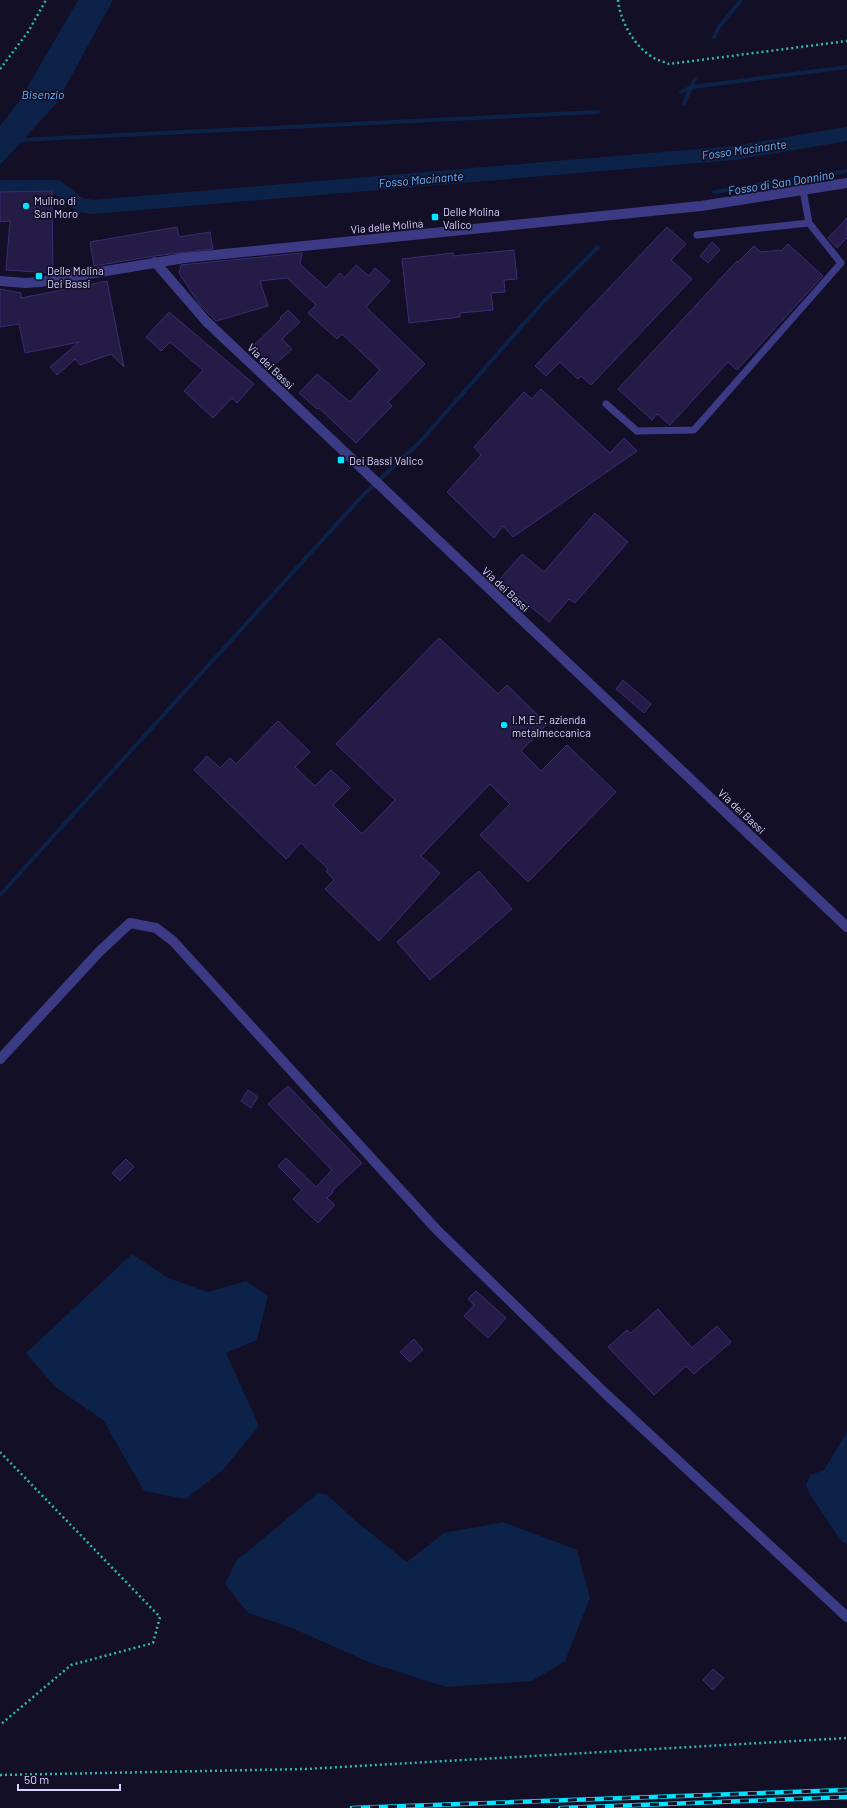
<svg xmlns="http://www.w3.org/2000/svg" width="847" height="1808" font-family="Barlow,sans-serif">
	<rect width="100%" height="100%" fill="#130f26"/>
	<path fill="#0c2248" d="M 78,0 L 113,0 L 56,104 L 0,165 L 0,126 L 20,100 Z
		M 132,1254 L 168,1278 L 208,1292 L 246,1281 L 268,1296 L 257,1340 L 226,1353 L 259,1426 L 223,1470 L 186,1499 L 144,1491 L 103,1420 L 55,1387 L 26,1353 Z
		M 847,1432 L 847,1544 L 842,1542 L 809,1493 L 806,1484 L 811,1475 L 824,1470 Z
		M 318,1493 L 326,1494 L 357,1522 L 407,1562 L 444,1533 L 503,1522 L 577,1550 L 590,1598 L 565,1661 L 532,1681 L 446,1687 L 371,1663 L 292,1628 L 248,1613 L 225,1584 L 236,1561 Z"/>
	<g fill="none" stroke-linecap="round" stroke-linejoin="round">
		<path stroke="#0c2248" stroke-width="4" d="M 714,37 L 719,27 L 741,0
			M 681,92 L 692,87 L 847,67
			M 684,103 L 695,79
			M 19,140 L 598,112
			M 714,192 L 847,171
			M 0,895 L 364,494 L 419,443 L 544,301 L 598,247"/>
		<path stroke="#0c2248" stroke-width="14" d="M 0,187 L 57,187 L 80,205 L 93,207 L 734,153 L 847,134"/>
	</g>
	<path fill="#241b47" stroke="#3b2d73" d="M 52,191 L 53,273 L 6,270 L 10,221 L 0,222 L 0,192 Z
		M 847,218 L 847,238 L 837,248 L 828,238 Z
		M 177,227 L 179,237 L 210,232 L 213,249 L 154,256 L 94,266 L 90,242 Z
		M 667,227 L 686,244 L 671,260 L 692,279 L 591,385 L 581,376 L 578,379 L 560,362 L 546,376 L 535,366 Z
		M 712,242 L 720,250 L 708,263 L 700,256 Z
		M 788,244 L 823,276 L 737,370 L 728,362 L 670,425 L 657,414 L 652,420 L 618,389 L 737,261 L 738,262 L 754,246 L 761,252 L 782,250 Z
		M 514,250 L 517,279 L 504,280 L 505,292 L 491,293 L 493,310 L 460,313 L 460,317 L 409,323 L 402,259 L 453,253 L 453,256 Z
		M 302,253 L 300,264 L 326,288 L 340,273 L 344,278 L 356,265 L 369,276 L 375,268 L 390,281 L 366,307 L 425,364 L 388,402 L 392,406 L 356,443 L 319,408 L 317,409 L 299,393 L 317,374 L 350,402 L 380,370 L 342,334 L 337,339 L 308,313 L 316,305 L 287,278 L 260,281 L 268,306 L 216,321 L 200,305 L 179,273 L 181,265 Z
		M 107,281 L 124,367 L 111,354 L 80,365 L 75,359 L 57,375 L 50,367 L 79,342 L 25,353 L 19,324 L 0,327 L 0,289 L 21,293 L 21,298 Z
		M 288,310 L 300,322 L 282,339 L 292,349 L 272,367 L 253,346 L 281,319 L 280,318 Z
		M 169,312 L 254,384 L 237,403 L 232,398 L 213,418 L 184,391 L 203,370 L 170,342 L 161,351 L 146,337 Z
		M 541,389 L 610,453 L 624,438 L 637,451 L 513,537 L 503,526 L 494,538 L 447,492 L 481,455 L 474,447 L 524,392 L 532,399 Z
		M 595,513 L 628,542 L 575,603 L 569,599 L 549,622 L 499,580 L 522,554 L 544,572 Z
		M 439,638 L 498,694 L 507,685 L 547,724 L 521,751 L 541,771 L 567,745 L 616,792 L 528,882 L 480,835 L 510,804 L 490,784 L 421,856 L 440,873 L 379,941 L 325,889 L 334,880 L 326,871 L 328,869 L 301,843 L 286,859 L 194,770 L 207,756 L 220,768 L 230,758 L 236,764 L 278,721 L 310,752 L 295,767 L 315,786 L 331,770 L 350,788 L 333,805 L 362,834 L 395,800 L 336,744 Z
		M 623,680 L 651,704 L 644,713 L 616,689 Z
		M 479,871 L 512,909 L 430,980 L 397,942 Z
		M 288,1086 L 362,1163 L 332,1191 L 333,1192 L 327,1198 L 335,1205 L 318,1223 L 293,1199 L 302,1190 L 278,1166 L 286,1158 L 316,1187 L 332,1170 L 268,1104 Z
		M 248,1090 L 258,1097 L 251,1108 L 241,1101 Z
		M 126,1159 L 134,1167 L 120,1181 L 112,1173 Z
		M 476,1291 L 506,1318 L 488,1338 L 464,1316 L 474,1305 L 468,1299 Z
		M 658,1309 L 692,1348 L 717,1326 L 731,1342 L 694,1374 L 686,1366 L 654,1395 L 608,1347 L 627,1330 L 631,1333 Z
		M 414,1339 L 423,1350 L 410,1362 L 400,1352 Z
		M 713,1669 L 724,1678 L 713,1690 L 703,1680 Z"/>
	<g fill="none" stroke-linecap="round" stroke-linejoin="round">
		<path stroke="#2fb8b0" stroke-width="2.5" stroke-dasharray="2 3" stroke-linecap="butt" d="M 618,0 C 620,21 635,48 654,58 C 659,61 665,62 669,64 L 847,41
			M 0,69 L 28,32 L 46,0
			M 0,1452 L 160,1617 L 153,1643 L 71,1665 L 0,1725
			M 0,1775 L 306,1769 L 847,1738"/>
		<path stroke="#3d3a85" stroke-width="7" d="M 697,235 L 809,223
			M 606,404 L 637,431 L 694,430 L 841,263 L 809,223 L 803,190"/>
		<path stroke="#3d3a85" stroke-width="10" d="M 155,262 L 206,321 L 847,927
			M 0,281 L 26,283 L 40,282 L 184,258 L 701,206 L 847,183
			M 0,1059 L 100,951 L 130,923 L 156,928 L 173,941 L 437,1230 L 608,1396 L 847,1617"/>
		<g stroke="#00e5ff" stroke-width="4.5">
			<path id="rail" d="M 352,1808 L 847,1790
				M 560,1808 L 847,1797"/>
		</g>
		<use href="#rail" stroke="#130f26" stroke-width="3" stroke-dasharray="9" stroke-linecap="butt"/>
	</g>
	<g fill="#00e5ff" stroke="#130f26" stroke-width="1.5">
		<circle cx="26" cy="206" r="4"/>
		<rect x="431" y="213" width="8" height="8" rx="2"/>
		<rect x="35" y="272" width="8" height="8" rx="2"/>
		<rect x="337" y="456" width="8" height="8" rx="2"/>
		<circle cx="504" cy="725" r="4"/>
	</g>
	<g text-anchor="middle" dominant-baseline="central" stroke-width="3.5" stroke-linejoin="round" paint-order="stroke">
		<g font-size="11" fill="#d9d4ff" stroke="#130f26" text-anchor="start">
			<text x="34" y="200">Mulino di<tspan x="34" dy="13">San Moro</tspan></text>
			<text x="443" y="211">Delle Molina<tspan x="443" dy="13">Valico</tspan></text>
			<text x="47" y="270">Delle Molina<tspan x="47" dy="13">Dei Bassi</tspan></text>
			<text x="349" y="460">Dei Bassi Valico</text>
			<text x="512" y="719">I.M.E.F. azienda<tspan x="512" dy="13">metalmeccanica</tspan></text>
		</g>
		<g font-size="11" fill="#d9d4ff" stroke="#130f26">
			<text transform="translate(387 226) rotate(-5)">Via delle Molina</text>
			<text transform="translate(271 366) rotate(44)">Via dei Bassi</text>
			<text transform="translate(506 589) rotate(43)">Via dei Bassi</text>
			<text transform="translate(742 811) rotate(43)">Via dei Bassi</text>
		</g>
		<g font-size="12" font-style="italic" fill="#62b6ff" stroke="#130f26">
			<text x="43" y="94">Bisenzio</text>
			<text transform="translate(744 149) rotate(-8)">Fosso Macinante</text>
			<text transform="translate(421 179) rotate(-5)">Fosso Macinante</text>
			<text transform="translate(781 182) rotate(-9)">Fosso di San Donnino</text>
		</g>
	</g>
	<path d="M18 1784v6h102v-6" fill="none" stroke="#d9d4ff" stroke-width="2"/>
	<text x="24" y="1784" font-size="12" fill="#d9d4ff" stroke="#130f26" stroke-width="3" paint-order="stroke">50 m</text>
</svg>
